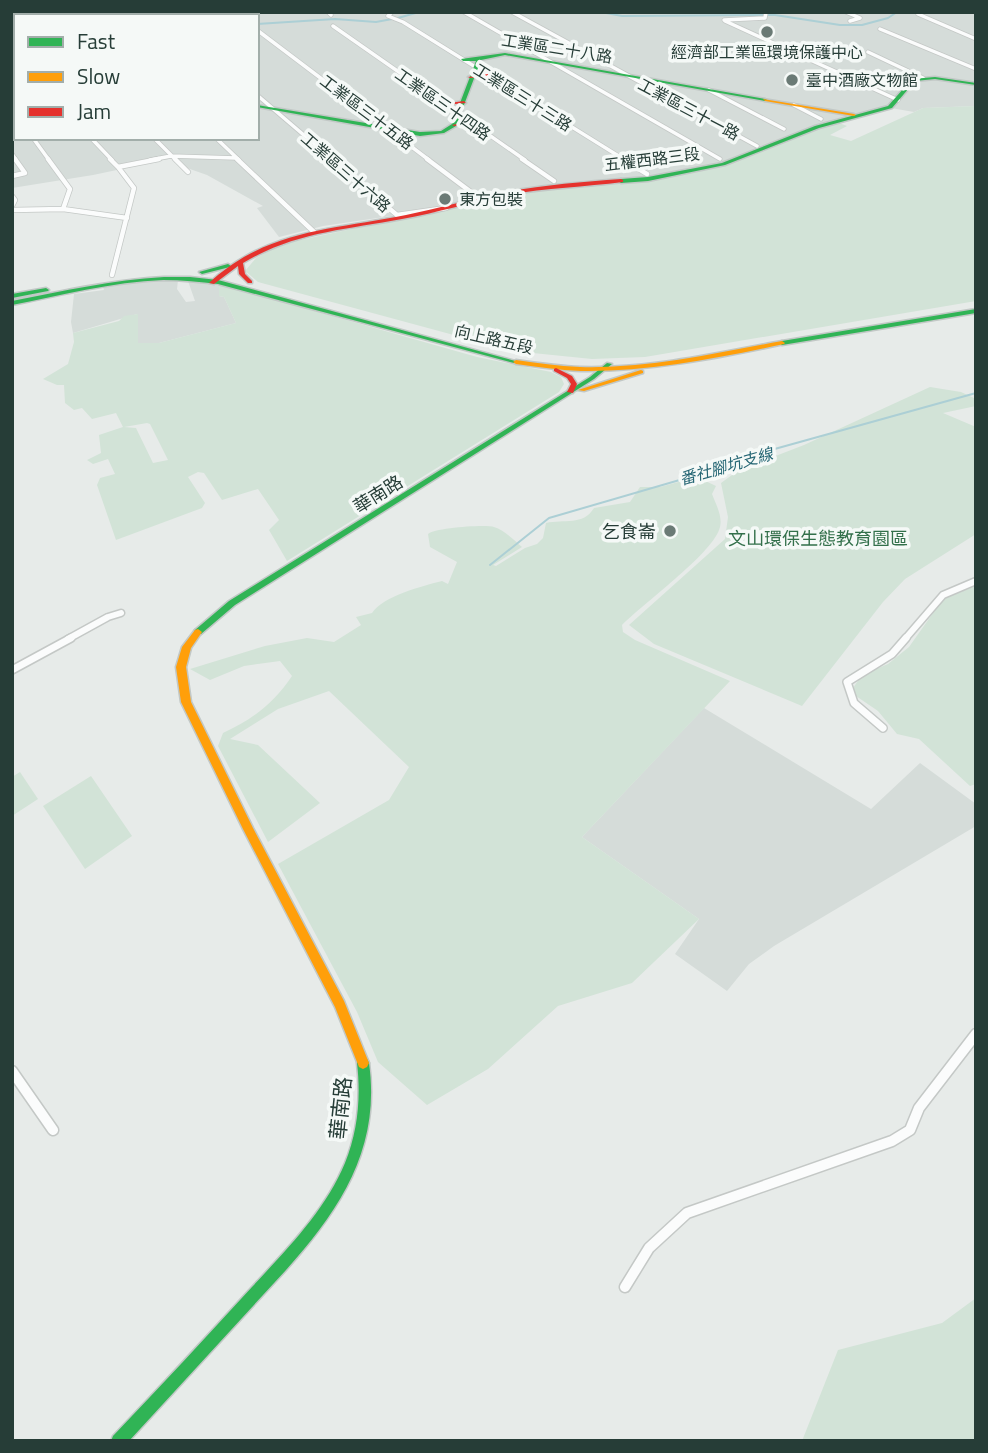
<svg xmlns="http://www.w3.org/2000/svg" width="988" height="1453" font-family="'Titillium Web','Noto Sans TC',sans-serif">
	<rect width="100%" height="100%" fill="#e7ebe9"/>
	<path fill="#d5dcd9" d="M 33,12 L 976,12 L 976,106 L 923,108 L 914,112 L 891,108 L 817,126 L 721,163 L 647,177 L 580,181 L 498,193 L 391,216 L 323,226 L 279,237 L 257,208 L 263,206 L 207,175 L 187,168 L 179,159 L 169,159 L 93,175 L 12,188 L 12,97 L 16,97 L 16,138 L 257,138 L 257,16 L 27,16 Z
		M 160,280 L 178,280 L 177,289 L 186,302 L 195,301 L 188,281 L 219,286 L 219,296 L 224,297 L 236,323 L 159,343 L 138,343 L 137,314 L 73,333 L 71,322 L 74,294 L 104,290 L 103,287 L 112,285 Z
		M 704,708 L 871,809 L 920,763 L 976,804 L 976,826 L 774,946 L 749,964 L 727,991 L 675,954 L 699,919 L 582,837 Z"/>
	<path fill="#d2e3d7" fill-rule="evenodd" d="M 976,106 L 976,301 L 645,357 L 592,359 L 513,351 L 258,282 L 245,271 L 256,258 L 282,244 L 509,195 L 686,174 L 738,161 L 819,127 L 839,123 L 847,126 L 830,135 L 851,141 L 923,108 Z
		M 219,286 L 227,286 L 477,357 L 551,372 L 561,377 L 564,384 L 559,392 L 287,561 L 269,530 L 279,520 L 258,489 L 222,500 L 204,473 L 198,472 L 188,477 L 205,503 L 202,508 L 116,540 L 97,485 L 100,478 L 115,474 L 108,459 L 93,464 L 87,460 L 101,453 L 99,435 L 123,427 L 116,413 L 92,419 L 82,408 L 74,410 L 65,403 L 64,385 L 57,385 L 43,379 L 68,364 L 74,342 L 73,333 L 119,321 L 124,316 L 138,314 L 138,343 L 159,343 L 236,323 L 224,297 L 219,296 ZM 147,423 L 150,424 L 168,460 L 153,463 L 136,428 L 124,427 Z
		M 930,387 L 961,392 L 976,399 L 976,406 L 943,413 L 976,427 L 976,534 L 905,579 L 883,602 L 802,706 L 654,644 L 629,625 L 725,539 L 728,517 L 721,483 L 739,470 L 804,445 Z
		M 697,477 L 716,486 L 712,494 C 716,505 724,518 719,530 C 710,555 643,604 622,625 L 623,632 L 635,640 L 730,681 L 582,837 L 699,919 L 632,983 L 558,1006 L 488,1069 L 427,1105 L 378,1062 L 357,1012 L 278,864 L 389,800 L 409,767 L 329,691 L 278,709 L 230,739 L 258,745 L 320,803 L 268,842 L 218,746 L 223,733 C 253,719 274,703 292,676 L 280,661 L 244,666 L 210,680 L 190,669 L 265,646 L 307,638 L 334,642 L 361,625 L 356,617 L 372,613 C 383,596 423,586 442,581 L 448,584 L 457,562 L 430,547 L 428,534 C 434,528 486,524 494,527 C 504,530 514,540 522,547 L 493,565 L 496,566 L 525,548 L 537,544 L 543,538 L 546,523 C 564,519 583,526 594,508 L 630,502 L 640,487 L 660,487 Z
		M 976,586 L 976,784 L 970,786 L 919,739 L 897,734 L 878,711 L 856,696 L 853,688 L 862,675 L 888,664 L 909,647 L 943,599 Z
		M 20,772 L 38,799 L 12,816 L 12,777 Z
		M 91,776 L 132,836 L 85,869 L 43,806 Z
		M 976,1298 L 976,1441 L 802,1441 L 838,1350 L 942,1323 Z"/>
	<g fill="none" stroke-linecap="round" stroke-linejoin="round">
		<path stroke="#accfd5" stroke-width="2" d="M 601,12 L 622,16 L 775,15 L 840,25 L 862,25 L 888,18 L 897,12
			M 398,18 L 419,12
			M 257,24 L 335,19 L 376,22 L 392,19
			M 490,565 L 549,518 L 714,470 L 771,450 L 976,393"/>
		<g stroke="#c4c8c6" stroke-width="5">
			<path id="street-far4" d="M 184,12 L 186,16
				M 328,12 L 331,15
				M 392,12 L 388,16 L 403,22 L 625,160
				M 464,12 L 720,159
				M 512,12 L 757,146
				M 846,12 L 860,18 L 850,21
				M 918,14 L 976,39
				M 23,16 L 29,12
				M 47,16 L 55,12
				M 724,20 L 765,18 L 766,12
				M 12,21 L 16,19
				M 725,21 L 898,100
				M 333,26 L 525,160
				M 880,29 L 976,69
				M 257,30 L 429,160
				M 12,39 L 16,39
				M 12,49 L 16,49
				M 868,52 L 923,78
				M 12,57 L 16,57
				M 12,65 L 16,65
				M 12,77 L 16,77
				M 709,90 L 784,129
				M 14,94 L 16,90
				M 257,95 L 333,160
				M 794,105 L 821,119
				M 12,111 L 16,116
				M 33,138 L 49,160
				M 91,138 L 112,160
				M 154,138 L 176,160
				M 216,138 L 239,160
				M 12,154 L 16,160
				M 150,160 L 171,156 L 236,158"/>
		</g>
		<g stroke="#c4c8c6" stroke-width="6">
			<path id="street-far3" d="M 48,159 L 70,189 L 63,209
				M 110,159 L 118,167 L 159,159
				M 175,159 L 188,172
				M 237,159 L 314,232
				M 331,159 L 397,215 L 446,208
				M 427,159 L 475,195
				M 522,159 L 554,181
				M 622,159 L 647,174
				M 12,176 L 25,173 L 15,159
				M 12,196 L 15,200 L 12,206
				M 12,210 L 63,209 L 127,218
				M 112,275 L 134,188 L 118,167"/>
		</g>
		<g stroke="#c4c8c6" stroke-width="9">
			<path id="street-far2" d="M 68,639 L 108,617 L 121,613
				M 905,639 L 943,595 L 976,581"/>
		</g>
		<g stroke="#c4c8c6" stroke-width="10">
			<path id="street-far1" d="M 12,670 L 71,638
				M 883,728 L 854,703 L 847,682 L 892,654 L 906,638"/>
		</g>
		<g stroke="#c4c8c6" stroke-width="13">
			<path id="street" d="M 12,1071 L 53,1130
				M 625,1287 L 649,1248 L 687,1213 L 892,1141 L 910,1130 L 919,1108 L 976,1034"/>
		</g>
		<g stroke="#c2c8c6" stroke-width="3">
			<path id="fast" d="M 505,53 L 765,99 L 767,100 L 765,101 L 505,55 L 481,60 L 456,126 L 444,133 L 420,136 L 257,107 L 257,105 L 420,132 L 441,131 L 452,124 L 476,61 L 463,61 L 461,59 Z
				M 935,77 L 976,83 L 976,85 L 935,79 L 915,81 L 892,108 L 819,128 L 725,165 L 648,181 L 621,183 L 618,181 L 621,179 L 648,177 L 722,163 L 815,126 L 888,106 L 912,79 Z
				M 228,264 L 231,266 L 230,267 L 202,274 L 199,272 Z
				M 164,277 L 190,277 L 218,280 L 519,362 L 514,363 L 218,284 C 200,282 182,280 163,280 C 112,282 62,295 12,305 L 12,301 C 63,291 112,280 164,277 Z
				M 46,288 L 49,290 L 48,291 L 12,298 L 12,294 Z
				M 976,309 L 976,313 L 782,345 L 779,343 L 782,341 Z
				M 607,363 L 612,364 L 594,379 L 235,605 L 201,634 L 195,634 L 194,632 L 195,630 L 229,601 L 590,377 Z
				M 363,1057 L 367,1059 L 369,1063 C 381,1148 340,1210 286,1270 L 129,1441 L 111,1441 L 113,1436 C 160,1387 206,1337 252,1287 C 287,1249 325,1211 345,1163 C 358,1131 361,1097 357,1063 L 359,1059 Z"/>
		</g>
		<g stroke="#c2c8c6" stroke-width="3">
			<path id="slow" d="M 228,12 L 254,12 L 252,13 Z
				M 763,99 L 854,114 L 856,115 L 854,116 L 765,101 Z
				M 782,341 L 785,343 L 784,344 C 719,358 647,372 581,371 C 559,370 538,367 516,364 L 513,362 L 516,360 C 537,363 558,366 580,367 C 648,369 716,353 782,341 Z
				M 641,370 L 643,371 L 643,373 L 584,391 L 578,390 Z
				M 198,629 L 202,632 L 191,648 L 186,667 L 191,702 L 253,828 L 344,1001 L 369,1063 L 367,1067 L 363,1069 L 359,1067 L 335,1007 L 243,829 L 181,702 L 176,667 L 182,647 L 195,630 Z"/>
		</g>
		<g stroke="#c2c8c6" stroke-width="3">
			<path id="jam" d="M 112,12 L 116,12 L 117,16 L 113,16 Z
				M 488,74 L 490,76 L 470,78 L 468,77 Z
				M 464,101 L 466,103 L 444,105 L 442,104 Z
				M 471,121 L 473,123 L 454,126 L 452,125 Z
				M 16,126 L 16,129 L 12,130 L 12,127 Z
				M 621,179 L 623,180 L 623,182 C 584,187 545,188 506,195 C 471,202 437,213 402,219 C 344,230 295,232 243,263 L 245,274 L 252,281 L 252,283 L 248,283 L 239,274 L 238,266 L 214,284 L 209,283 C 267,229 333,230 406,215 C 439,208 472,199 505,192 C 543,185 582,182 621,179 Z
				M 556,368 L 572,376 L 577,384 L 573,393 L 567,392 L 571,384 L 567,378 L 554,371 L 554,369 Z"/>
		</g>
		<use href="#street-far4" stroke="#fbfcfc" stroke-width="3.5"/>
		<use href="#street-far3" stroke="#fbfcfc" stroke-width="4.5"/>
		<use href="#street-far2" stroke="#fbfcfc" stroke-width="6"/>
		<use href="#street-far1" stroke="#fbfcfc" stroke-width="7"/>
		<use href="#street" stroke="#fbfcfc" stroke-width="10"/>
		<use href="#fast" fill="#30b455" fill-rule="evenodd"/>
		<use href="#slow" fill="#ff9f0a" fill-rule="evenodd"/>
		<use href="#jam" fill="#e5322d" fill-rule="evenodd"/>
	</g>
	<g fill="#6a7a75" stroke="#f5f9f7" stroke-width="2.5">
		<circle cx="767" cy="32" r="7"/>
		<circle cx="792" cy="80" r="7"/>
		<circle cx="445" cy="199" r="7"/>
		<circle cx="670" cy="531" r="7"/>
	</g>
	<g text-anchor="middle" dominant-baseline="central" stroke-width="7" stroke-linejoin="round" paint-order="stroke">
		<g font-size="16" fill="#263d37" stroke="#f5f9f7">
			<text transform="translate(557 48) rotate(9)">工業區二十八路</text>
			<text transform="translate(523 97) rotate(32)">工業區三十三路</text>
			<text transform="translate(443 104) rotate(35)">工業區三十四路</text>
			<text transform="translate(689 109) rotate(28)">工業區三十一路</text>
			<text transform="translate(367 112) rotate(37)">工業區三十五路</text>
			<text transform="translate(652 159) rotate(-7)">五權西路三段</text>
			<text transform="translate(346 172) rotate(41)">工業區三十六路</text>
			<text transform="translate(494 339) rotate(13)">向上路五段</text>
		</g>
		<g font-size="16" fill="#263d37" stroke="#f5f9f7" text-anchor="start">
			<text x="767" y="52" text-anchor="middle">經濟部工業區環境保護中心</text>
			<text x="806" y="80">臺中酒廠文物館</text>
			<text x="459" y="199">東方包裝</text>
		</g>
		<g font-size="16" font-style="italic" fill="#256674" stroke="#f5f9f7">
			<text transform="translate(726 466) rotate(-16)">番社腳坑支線</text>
		</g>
		<g font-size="18" fill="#263d37" stroke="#f5f9f7">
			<text transform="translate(378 494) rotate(-32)">華南路</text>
		</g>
		<g font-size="18" fill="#263d37" stroke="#f5f9f7" text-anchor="end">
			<text x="656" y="531">乞食崙</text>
		</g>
		<g font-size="18" fill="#33704b" stroke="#f5f9f7">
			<text x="818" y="538">文山環保生態教育園區</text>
		</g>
		<g font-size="21" fill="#263d37" stroke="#f5f9f7">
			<text transform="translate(340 1108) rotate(-84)">華南路</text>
		</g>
	</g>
	<rect width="988" height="1453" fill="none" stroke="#263d37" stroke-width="28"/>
	<rect x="14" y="14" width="245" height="126" fill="#f5f9f7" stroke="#a2aeaa" stroke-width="2"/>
	<rect x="28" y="37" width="35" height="10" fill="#30b455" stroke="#a2aeaa" stroke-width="2"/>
	<text x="77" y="49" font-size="21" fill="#263d37">Fast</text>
	<rect x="28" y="72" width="35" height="10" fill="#ff9f0a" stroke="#a2aeaa" stroke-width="2"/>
	<text x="77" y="84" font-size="21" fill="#263d37">Slow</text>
	<rect x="28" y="107" width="35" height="10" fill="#e5322d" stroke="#a2aeaa" stroke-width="2"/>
	<text x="77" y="119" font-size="21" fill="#263d37">Jam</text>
</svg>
